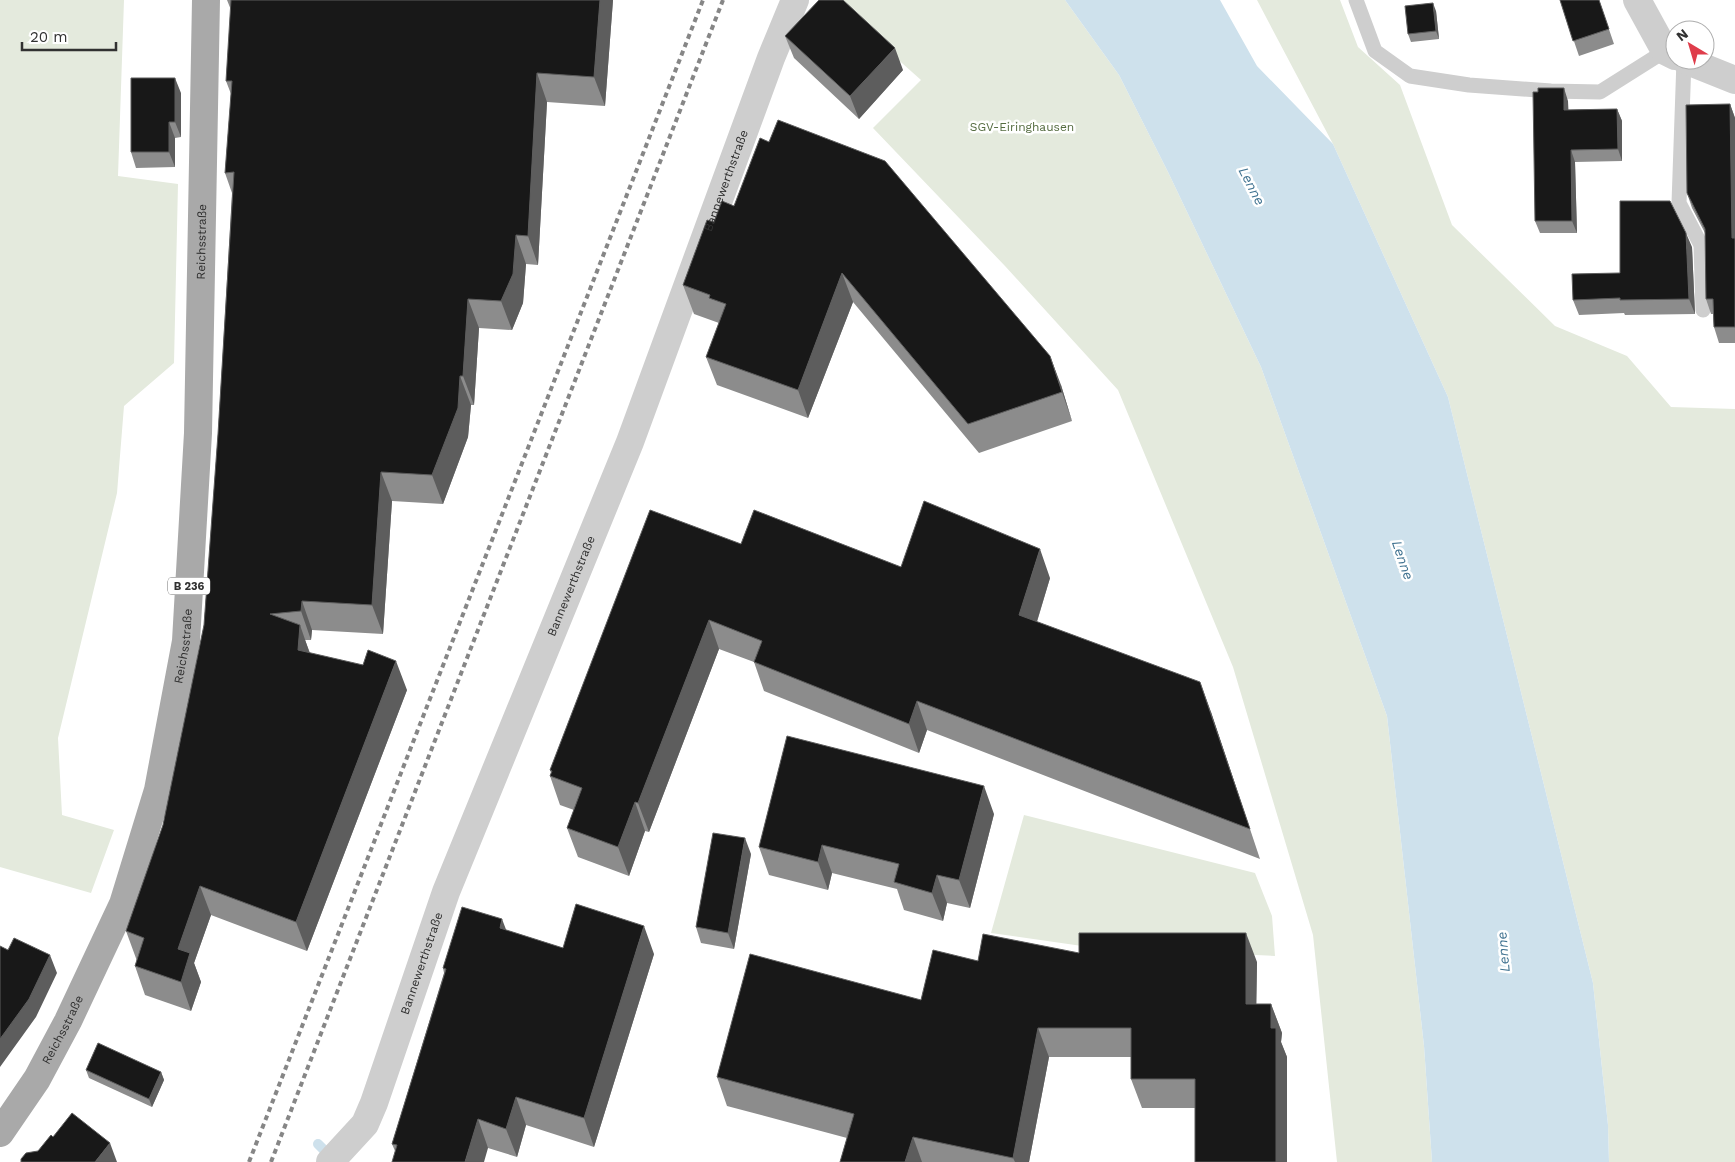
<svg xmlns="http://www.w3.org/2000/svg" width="1735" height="1162" font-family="'Work Sans',sans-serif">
	<rect width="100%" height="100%" fill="#fff"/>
	<path fill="#e4eadd" d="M 0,0 L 124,0 L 118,176 L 178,184 L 174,363 L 124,406 L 117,493 L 58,738 L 62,815 L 114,830 L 91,893 L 0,867 Z
		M 831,0 L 1065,0 L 1119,75 L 1168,172 L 1261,367 L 1387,716 L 1424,1046 L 1432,1162 L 1337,1162 L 1313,935 L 1233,667 L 1118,390 L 1005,266 L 873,128 L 921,80 Z
		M 1257,0 L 1340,0 L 1358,47 L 1400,85 L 1452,225 L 1555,326 L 1627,356 L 1671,407 L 1735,409 L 1735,1162 L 1609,1162 L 1608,1125 L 1593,983 L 1448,397 L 1333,144 Z
		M 1024,815 L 1255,873 L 1272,916 L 1275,956 L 1089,947 L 991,933 Z"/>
	<path fill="#cee1ec" d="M 1065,0 L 1220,0 L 1257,66 L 1333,144 L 1448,397 L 1593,983 L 1608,1125 L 1609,1162 L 1432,1162 L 1424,1046 L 1387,716 L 1261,367 L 1168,172 L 1119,75 Z"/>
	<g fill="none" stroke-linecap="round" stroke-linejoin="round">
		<path stroke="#cee1ec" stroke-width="10" d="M 318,1144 L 332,1158"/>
		<path stroke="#cecece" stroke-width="15" d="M 1356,0 L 1375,51 L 1410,76 L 1469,85 L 1551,91 L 1600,92 L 1665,51
			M 1684,60 L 1679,203 L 1701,245 L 1703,310"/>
		<g stroke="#cecece" stroke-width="28">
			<path d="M 1637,0 L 1665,51 L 1675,56"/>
			<path d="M 1685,60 L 1735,80"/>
			<path id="s1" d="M 330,1162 L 365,1124 L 374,1103 L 446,892 L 630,442 L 771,58 L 795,0"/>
		</g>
		<path stroke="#a9a9a9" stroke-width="28" id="s2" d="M 0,1133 L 37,1079 L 68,1021 L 123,904 L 158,790 L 186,641 L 198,433 L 206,0"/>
		<path stroke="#868686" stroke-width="4" stroke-dasharray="5 4" stroke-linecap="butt" d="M 249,1162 L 703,0
			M 271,1162 L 723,0"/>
	</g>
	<path fill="#8c8c8c" d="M 227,0 L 613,0 L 605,106 L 547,102 L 538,265 L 526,264 L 523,303 L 512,330 L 479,328 L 474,405 L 471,405 L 468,437 L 443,504 L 392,501 L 383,634 L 312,630 L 311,640 L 305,640 L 310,653 L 407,690 L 307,951 L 211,915 L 194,963 L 201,982 L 191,1011 L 145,995 L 135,966 L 137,961 L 126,931 L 163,825 L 204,625 L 218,434 L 232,193 L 225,173 L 231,94 L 226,81 L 231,10 Z
		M 1560,0 L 1599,0 L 1614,44 L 1579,56 Z
		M 1436,11 L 1439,39 L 1411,42 L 1408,34 Z
		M 785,36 L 903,70 L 859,119 L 794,58 Z
		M 181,93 L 181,137 L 175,138 L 175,167 L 136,168 L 131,152 Z
		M 1568,101 L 1568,110 L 1617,109 L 1622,121 L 1622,161 L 1575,162 L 1577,233 L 1540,233 L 1535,221 Z
		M 1730,104 L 1735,118 L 1735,343 L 1719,343 L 1714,327 L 1713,314 L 1711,314 L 1706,299 L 1705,233 L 1692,208 L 1687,193 Z
		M 722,201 L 1061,385 L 1072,421 L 979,453 L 853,302 L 808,418 L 717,385 L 706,357 L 719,324 L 719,323 L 694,314 L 683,285 L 714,222 Z
		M 1692,247 L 1695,314 L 1625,315 L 1624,313 L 1579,315 L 1573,300 L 1620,273 Z
		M 741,544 L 901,567 L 1050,578 L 1037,622 L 1211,712 L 1260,859 L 927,730 L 919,753 L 764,691 L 754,662 L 719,649 L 649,832 L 645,831 L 629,876 L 578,857 L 567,828 L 574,810 L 560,805 L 550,776 L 551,773 L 550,770 Z
		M 994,814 L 970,908 L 947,903 L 943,921 L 904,910 L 897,889 L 832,873 L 828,890 L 769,875 L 759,847 Z
		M 751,854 L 734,949 L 701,943 L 696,927 Z
		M 506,930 L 563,948 L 654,954 L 594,1147 L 526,1125 L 517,1157 L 488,1148 L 395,1151 L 392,1144 L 444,973 L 443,968 Z
		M 1079,953 L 1257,962 L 1256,1004 L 1271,1004 L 1282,1033 L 1281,1042 L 1287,1057 L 1287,1162 L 1195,1162 L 1195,1108 L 1142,1108 L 1131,1079 L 1131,1057 L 1049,1057 L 1029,1162 L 840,1162 L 847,1138 L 727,1106 L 717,1077 L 921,1000 L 978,961 Z
		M 86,1070 L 161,1072 L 164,1080 L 152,1107 L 89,1078 Z"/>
	<path fill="#5d5d5d" d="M 600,0 L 613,0 L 605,106 L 594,77 Z
		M 1433,3 L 1436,11 L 1439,39 L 1436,31 Z
		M 895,48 L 903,70 L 859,119 L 850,96 Z
		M 537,73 L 547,102 L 538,265 L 528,236 Z
		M 175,78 L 181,93 L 181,137 L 175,122 Z
		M 1564,88 L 1568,101 L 1569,122 L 1564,110 Z
		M 1730,104 L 1735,118 L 1735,247 L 1732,238 Z
		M 1617,109 L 1622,121 L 1622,161 L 1618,149 Z
		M 169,122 L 175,138 L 175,167 L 169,152 Z
		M 1571,150 L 1575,162 L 1577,233 L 1572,221 Z
		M 1686,233 L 1692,247 L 1695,314 L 1689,299 Z
		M 516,235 L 526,264 L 523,303 L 512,330 L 501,301 Z
		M 842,273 L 853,302 L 808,418 L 798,390 Z
		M 468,299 L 479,328 L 474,405 L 463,376 Z
		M 1050,356 L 1061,385 L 1072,421 L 1062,392 Z
		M 460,376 L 471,405 L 468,437 L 443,504 L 432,475 Z
		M 381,472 L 392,501 L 383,634 L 372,605 Z
		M 1040,549 L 1050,578 L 1030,644 L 1019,615 Z
		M 302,601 L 312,630 L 311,640 L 301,611 Z
		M 709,620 L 719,649 L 649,832 L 638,803 Z
		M 300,625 L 310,654 L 298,650 Z
		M 396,661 L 407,690 L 307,951 L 296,922 Z
		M 1200,682 L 1211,712 L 1260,859 L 1250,829 Z
		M 917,701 L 927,730 L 919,753 L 909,724 Z
		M 984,786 L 994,814 L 970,908 L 959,880 Z
		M 635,802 L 645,831 L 629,876 L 618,847 Z
		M 745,838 L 751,854 L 734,949 L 728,933 Z
		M 822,845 L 832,873 L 828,890 L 818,862 Z
		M 937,875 L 947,903 L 943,921 L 932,893 Z
		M 200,886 L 211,915 L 194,963 L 201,982 L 191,1011 L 181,982 L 178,949 Z
		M 502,919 L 513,948 L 500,928 Z
		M 644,926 L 654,954 L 594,1147 L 584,1118 Z
		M 1246,933 L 1257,962 L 1256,1033 L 1246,1004 Z
		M 50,955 L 57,973 L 36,1017 L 0,1067 L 0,1039 Z
		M 1271,1004 L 1282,1033 L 1281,1042 L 1287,1057 L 1287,1162 L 1276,1162 L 1271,1028 Z
		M 1038,1028 L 1049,1057 L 1029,1162 L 1015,1162 L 1013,1158 Z
		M 161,1072 L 164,1080 L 152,1107 L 149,1099 Z
		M 516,1097 L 526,1125 L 517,1157 L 506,1129 Z
		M 478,1119 L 488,1148 L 484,1162 L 465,1162 Z
		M 913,1137 L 922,1162 L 905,1162 Z
		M 110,1143 L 117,1162 L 95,1162 Z"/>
	<path fill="#181818" stroke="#5d5d5d" d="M 231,0 L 600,0 L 594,77 L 537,73 L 528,236 L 516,235 L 513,274 L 501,301 L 468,299 L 463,376 L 460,376 L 458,408 L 432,475 L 381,472 L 372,605 L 302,601 L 301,611 L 270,614 L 300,625 L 298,650 L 363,665 L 368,650 L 396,661 L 296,922 L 200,886 L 178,949 L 190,953 L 181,982 L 135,966 L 144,938 L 126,931 L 163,825 L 204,625 L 218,434 L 234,172 L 225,173 L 232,81 L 226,81 Z
		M 819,0 L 843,0 L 895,48 L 850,96 L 785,36 Z
		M 1560,0 L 1599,0 L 1609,29 L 1573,41 Z
		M 1433,3 L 1436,31 L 1408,34 L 1405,6 Z
		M 131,78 L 175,78 L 175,122 L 169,122 L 169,152 L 131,152 Z
		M 1538,88 L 1564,88 L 1564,110 L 1617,109 L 1618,149 L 1571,150 L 1572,221 L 1535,221 L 1533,92 L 1538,92 Z
		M 1730,104 L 1732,238 L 1735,238 L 1735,327 L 1714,327 L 1713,299 L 1706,299 L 1705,229 L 1687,193 L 1686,105 Z
		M 778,120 L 885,161 L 1050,356 L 1062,392 L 968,424 L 842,273 L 798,390 L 706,357 L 726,304 L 709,298 L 710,295 L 683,285 L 707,220 L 714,222 L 722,201 L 734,206 L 760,138 L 769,142 Z
		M 1620,201 L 1670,201 L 1686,233 L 1689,299 L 1620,300 L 1620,298 L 1573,300 L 1572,274 L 1620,273 Z
		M 924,501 L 1040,549 L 1019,615 L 1200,682 L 1250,829 L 917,701 L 909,724 L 754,662 L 762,641 L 709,620 L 638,803 L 635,802 L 618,847 L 567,828 L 582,788 L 550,776 L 552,771 L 550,770 L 650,510 L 741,544 L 754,510 L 901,567 Z
		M 787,736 L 984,786 L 959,880 L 937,875 L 932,893 L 894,882 L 899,864 L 822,845 L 818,862 L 759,847 Z
		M 713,833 L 745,838 L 728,933 L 696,927 Z
		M 576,904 L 644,926 L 584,1118 L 516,1097 L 506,1129 L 478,1119 L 465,1162 L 392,1162 L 397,1145 L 392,1144 L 446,969 L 443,968 L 462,907 L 502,919 L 500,928 L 563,948 Z
		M 1079,933 L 1246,933 L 1246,1004 L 1271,1004 L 1271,1028 L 1276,1028 L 1276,1162 L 1195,1162 L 1195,1079 L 1131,1079 L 1131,1028 L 1038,1028 L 1013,1158 L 913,1137 L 905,1162 L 840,1162 L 854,1114 L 717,1077 L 750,954 L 921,1000 L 933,950 L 978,961 L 983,934 L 1079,953 Z
		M 14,938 L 50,955 L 29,999 L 0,1039 L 0,946 L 8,950 Z
		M 98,1043 L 161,1072 L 149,1099 L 86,1070 Z
		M 72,1113 L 110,1143 L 95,1162 L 21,1162 L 21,1159 L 26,1153 L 38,1151 L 51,1135 L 53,1137 Z"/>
	<g text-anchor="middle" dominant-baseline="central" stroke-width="5" stroke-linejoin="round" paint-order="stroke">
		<rect fill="#fff" stroke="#6f6f6f" stroke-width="1" x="168" y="577.5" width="42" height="17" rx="4"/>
		<g font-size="11" font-weight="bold" fill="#313131">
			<text x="189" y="586">B 236</text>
		</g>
		<g font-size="12" fill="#556c40" stroke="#fff">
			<text x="1022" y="127">SGV-Eiringhausen</text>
		</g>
		<g font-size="12" fill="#313131" stroke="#fff">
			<text stroke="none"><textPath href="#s1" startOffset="1062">Bannewerthstraße</textPath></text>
			<text stroke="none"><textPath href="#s2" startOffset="931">Reichsstraße</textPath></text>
			<text stroke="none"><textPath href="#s1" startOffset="628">Bannewerthstraße</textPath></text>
			<text stroke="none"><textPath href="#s2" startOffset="526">Reichsstraße</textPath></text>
			<text stroke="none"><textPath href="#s1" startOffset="222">Bannewerthstraße</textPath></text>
			<text stroke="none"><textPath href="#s2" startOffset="121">Reichsstraße</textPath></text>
		</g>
		<g font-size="14" font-style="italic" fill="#417391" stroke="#fff">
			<text transform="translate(1252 186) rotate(63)">Lenne</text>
			<text transform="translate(1403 560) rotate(71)">Lenne</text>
			<text transform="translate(1503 952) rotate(-95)">Lenne</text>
		</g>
	</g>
	<g transform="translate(1690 45) rotate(322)"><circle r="24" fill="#ffffff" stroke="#adadad"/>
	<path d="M0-4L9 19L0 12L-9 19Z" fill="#df3d4b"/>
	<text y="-8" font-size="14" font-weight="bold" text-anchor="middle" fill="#313131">N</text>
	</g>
	<path d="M22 42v8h94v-8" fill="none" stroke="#313131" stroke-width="2.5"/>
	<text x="30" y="42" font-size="15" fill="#313131" stroke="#ffffff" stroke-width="4" paint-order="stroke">20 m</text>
</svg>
